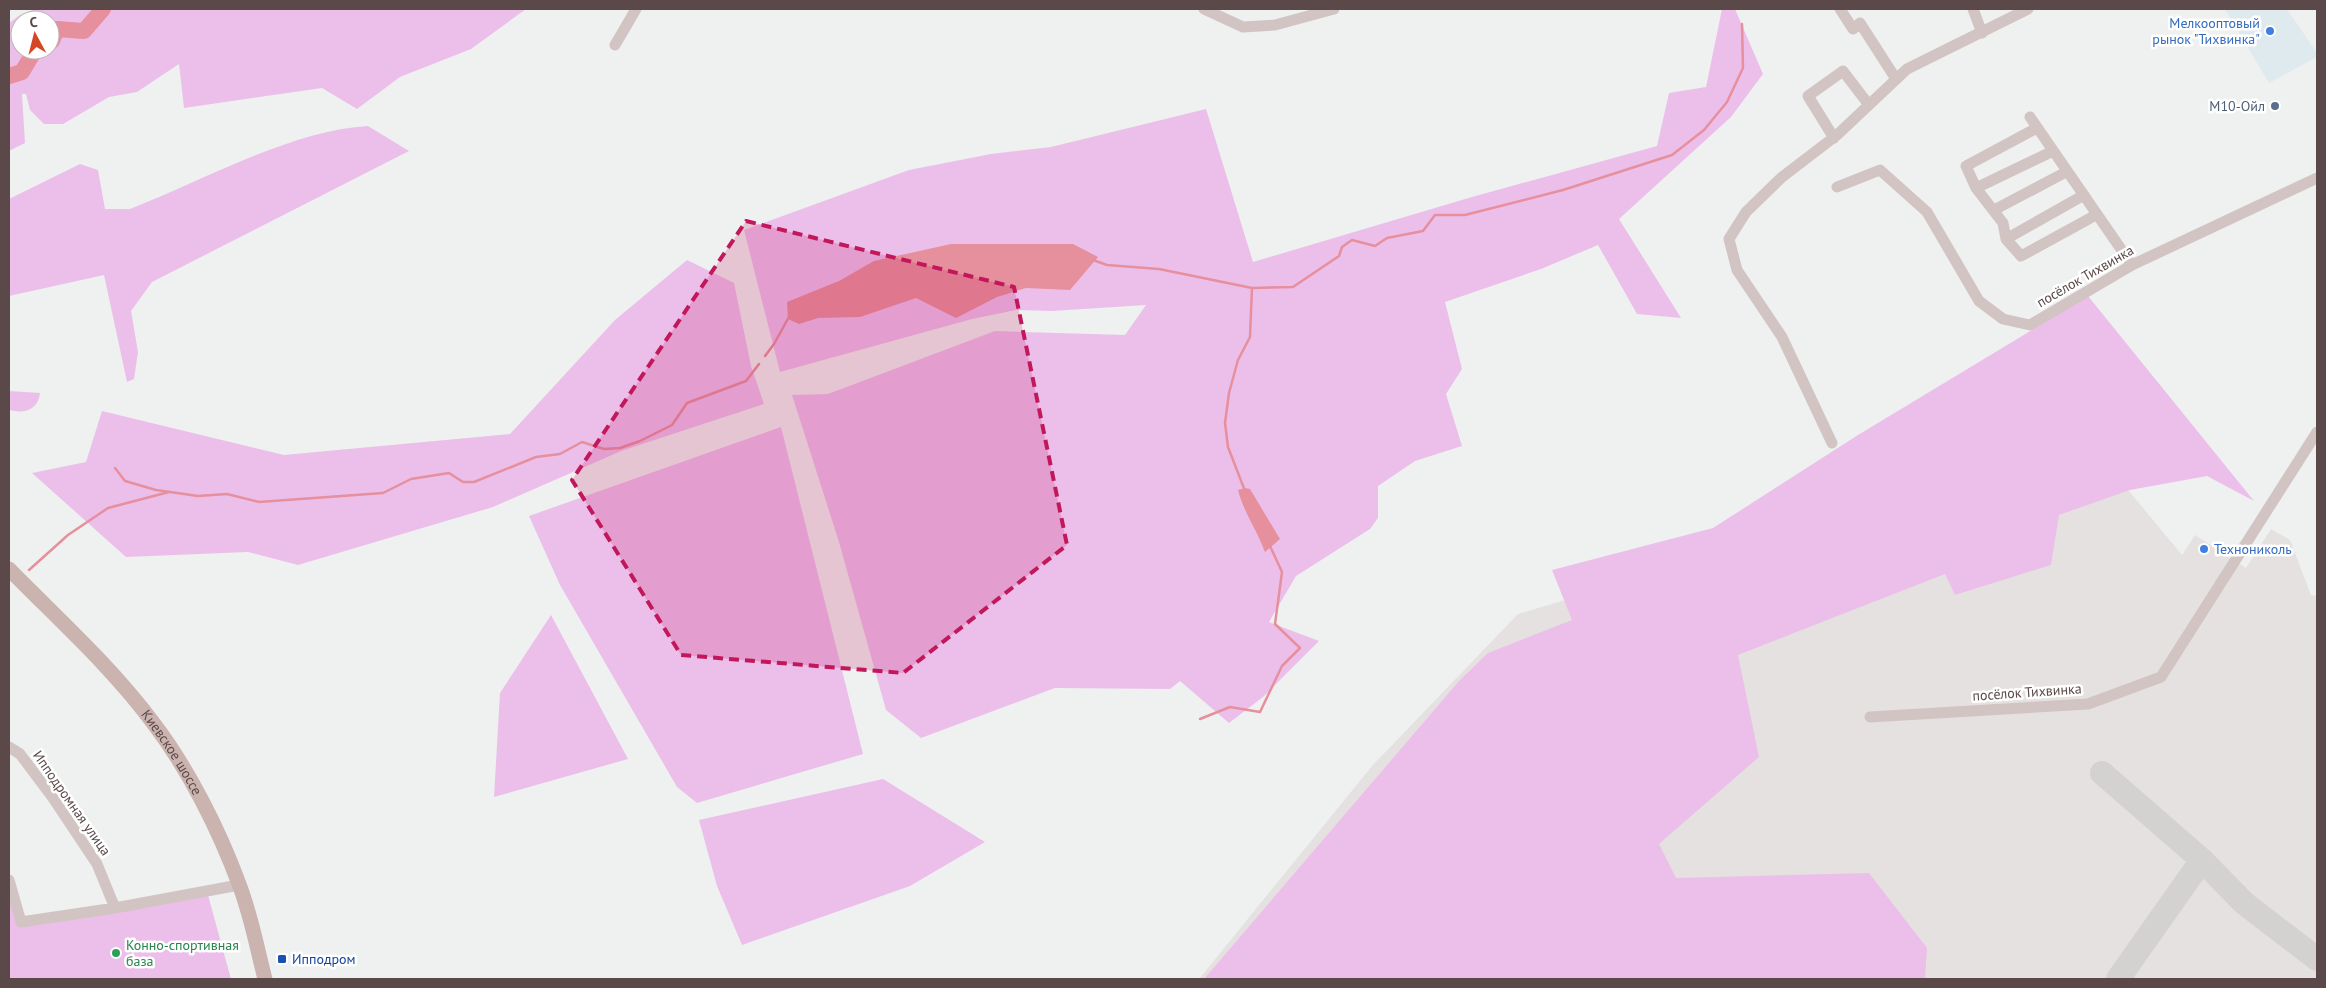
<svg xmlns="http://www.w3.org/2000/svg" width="2326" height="988" font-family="'PT Sans',sans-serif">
	<rect width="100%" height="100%" fill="#eef1f0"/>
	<path fill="#dfeaef" d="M 2225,9 L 2287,9 L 2317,53 L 2317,57 L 2269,83 Z"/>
	<path fill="#e5e1e0" d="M 2114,473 L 2182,555 L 2195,535 L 2246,568 L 2271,529 L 2290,540 L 2311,595 L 2317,596 L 2317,979 L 1199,979 L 1372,766 L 1518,614 L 1660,572 Z"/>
	<path fill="#ecbfeb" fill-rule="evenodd" d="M 35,9 L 526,9 L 471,49 L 400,77 L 357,109 L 322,88 L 184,108 L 179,64 L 137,92 L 109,97 L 63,124 L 44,124 L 30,110 L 26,94 L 22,94 L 25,143 L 9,151 L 9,23 L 20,15 ZM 20,20 L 50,20 L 50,50 L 20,50 Z
		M 1722,9 L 1735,9 L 1763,74 L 1731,117 L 1619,219 L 1681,318 L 1637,314 L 1598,245 L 1541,269 L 1445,302 L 1462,369 L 1446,394 L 1462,446 L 1415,461 L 1378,486 L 1378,518 L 1370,529 L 1296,576 L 1269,622 L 1319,641 L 1263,697 L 1229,723 L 1180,681 L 1170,689 L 1055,688 L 921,738 L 886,710 L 839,542 L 792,395 L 828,394 L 995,331 L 1125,335 L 1146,305 L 1052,311 L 1016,310 L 972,319 L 780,372 L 744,230 L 909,170 L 991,154 L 1051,147 L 1206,109 L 1253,262 L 1472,197 L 1657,146 L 1669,93 L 1706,87 Z
		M 368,126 L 409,151 L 152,282 L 131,311 L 138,352 L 134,379 L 127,382 L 104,275 L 9,296 L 9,199 L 80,164 L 98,170 L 105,209 L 130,209 C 202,181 292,130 368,126 Z
		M 687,260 L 734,283 L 751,366 L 764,404 L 621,451 L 493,507 L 298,565 L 248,552 L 126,557 L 32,473 L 86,462 L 102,411 L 284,455 L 510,434 L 615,320 Z
		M 2088,296 L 2254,501 L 2207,476 L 2130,490 L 2059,515 L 2051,565 L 1955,595 L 1945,574 L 1738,655 L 1759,757 L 1659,844 L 1676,878 L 1869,873 L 1927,948 L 1925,979 L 1204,979 L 1459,681 L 1488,653 L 1572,620 L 1552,570 L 1713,528 L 1858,435 Z
		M 9,391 L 40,393 C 38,410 25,414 9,410 Z
		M 781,427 L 863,754 L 697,803 L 677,787 L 560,585 L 529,516 Z
		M 551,615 L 628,759 L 494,797 L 500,693 Z
		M 883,779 L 985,842 L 910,886 L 742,945 L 717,886 L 699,820 Z
		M 208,895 L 231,979 L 9,979 L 9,896 L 20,927 Z"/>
	<path fill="#e68f9d" d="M 951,244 L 1073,244 L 1098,257 L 1070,290 L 1026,288 L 997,297 L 956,318 L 916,298 L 860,317 L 818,318 L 799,324 L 788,319 L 787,302 L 839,281 L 874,261 Z
		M 1245,488 L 1250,489 L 1280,539 L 1265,552 C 1257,530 1244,513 1238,490 Z"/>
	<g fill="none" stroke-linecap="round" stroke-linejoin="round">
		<path stroke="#e68f9d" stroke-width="2.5" d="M 1093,260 L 1107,265 L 1159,269 L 1252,288 L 1293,287 L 1339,256 L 1342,247 L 1352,240 L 1375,246 L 1387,238 L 1423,231 L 1435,215 L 1465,215 L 1563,190 L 1672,155 L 1704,130 L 1727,102 L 1743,68 L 1742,24
			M 765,356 L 774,344 L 790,315
			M 115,468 L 125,481 L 156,490 L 198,496 L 227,494 L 259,502 L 383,493 L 411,479 L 449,473 L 463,482 L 474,482 L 536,457 L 560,454 L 582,442 L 604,449 L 620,448 L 640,441 L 672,425 L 687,403 L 746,381 L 759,364
			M 1245,491 L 1228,447 L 1225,423 L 1229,393 L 1238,360 L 1250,337 L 1252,288
			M 29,570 L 68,535 L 108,508 L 169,492
			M 1200,719 L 1230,707 L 1260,712 L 1282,666 L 1300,648 L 1275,624 L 1282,572 L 1270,546"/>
		<path stroke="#e68f9d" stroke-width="16" d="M 50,42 L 52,41 L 57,29 L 84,31 L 103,9
			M 9,76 L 22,72 L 35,50"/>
		<path stroke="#d3d2d0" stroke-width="24" d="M 2102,773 L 2202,860 L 2244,903 L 2317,959
			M 2118,979 L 2202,860"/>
		<path stroke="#d2c4c2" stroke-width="11" d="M 1204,9 L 1243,27 L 1275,25 L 1334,9
			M 1840,9 L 1853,29 L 1860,23 L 1896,79
			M 1973,9 L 1982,33
			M 615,45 L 636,9
			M 2030,117 L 2132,265
			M 2037,128 L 1966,166 L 1976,188 L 2003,223 L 2006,239 L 2021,256 L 2096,215
			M 1834,138 L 1808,96 L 1843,71 L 1869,105
			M 1837,187 L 1880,170 L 1927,212 L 1979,301 L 2003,319 L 2030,325 L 2132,265 L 2317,178
			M 1976,188 L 2053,151
			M 1994,210 L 2066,172
			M 2006,239 L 2084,195
			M 1832,443 L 1782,337 L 1737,270 L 1729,239 L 1746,212 L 1781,178 L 1837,135 L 1907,69 L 2028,9
			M 1870,717 L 2088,704 L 2161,677 L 2317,432
			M 9,747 L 20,754 L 53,798 L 97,864 L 115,908
			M 9,880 L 21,922 L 115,908 L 239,885"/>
		<path stroke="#cbb3af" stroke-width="15" id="s1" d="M 9,569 C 58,619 112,667 154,724 C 189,770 219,830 239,884 C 251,915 257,948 265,979"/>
	</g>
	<path fill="#c2185b" fill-opacity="0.2" stroke="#c2185b" stroke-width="4" stroke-dasharray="10 6" stroke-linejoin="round" d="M 746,221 L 1014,287 L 1067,545 L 903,673 L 681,655 L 572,480 Z"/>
	<g fill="#3f7fe0" stroke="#fff" stroke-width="2">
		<circle cx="2270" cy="31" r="5"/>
		<circle cx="2204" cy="549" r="5"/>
	</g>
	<circle fill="#5c6f8a" stroke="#fff" stroke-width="2" cx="2275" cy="106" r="5"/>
	<circle fill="#2e9e5b" stroke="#fff" stroke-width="2" cx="116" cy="953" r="5"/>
	<rect fill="#1a4fb4" stroke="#fff" stroke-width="2" x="277" y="954" width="10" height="10" rx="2.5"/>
	<g text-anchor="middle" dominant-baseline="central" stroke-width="5" stroke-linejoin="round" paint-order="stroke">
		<g font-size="14" fill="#366cbe" stroke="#fff" text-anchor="end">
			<text x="2260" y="23">Мелкооптовый<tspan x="2260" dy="16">рынок "Тихвинка"</tspan></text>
			<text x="2214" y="549" text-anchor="start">Технониколь</text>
		</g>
		<g font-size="14" fill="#4e5e75" stroke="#fff" text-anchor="end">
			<text x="2265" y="106">М10-Ойл</text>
		</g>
		<g font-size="14" fill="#5a4948" stroke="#fff">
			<text transform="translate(2085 276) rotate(-30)">посёлок Тихвинка</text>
			<text transform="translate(2027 692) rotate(-4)">посёлок Тихвинка</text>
			<text stroke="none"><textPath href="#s1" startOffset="246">Киевское шоссе</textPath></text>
			<text transform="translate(72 803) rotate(55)">Ипподромная улица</text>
		</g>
		<g font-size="14" fill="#27864d" stroke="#fff" text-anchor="start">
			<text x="126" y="945">Конно-спортивная<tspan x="126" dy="16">база</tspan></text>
		</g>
		<g font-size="14" fill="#164399" stroke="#fff" text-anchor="start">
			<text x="292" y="959">Ипподром</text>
		</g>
	</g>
	<rect width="2326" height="988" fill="none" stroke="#5a4948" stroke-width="20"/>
	<g transform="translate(35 35) rotate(353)"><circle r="24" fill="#ffffff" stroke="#bdb6b6"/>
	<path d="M0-4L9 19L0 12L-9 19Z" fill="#d44625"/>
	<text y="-8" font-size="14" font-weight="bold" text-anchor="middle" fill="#5a4948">С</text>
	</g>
</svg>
